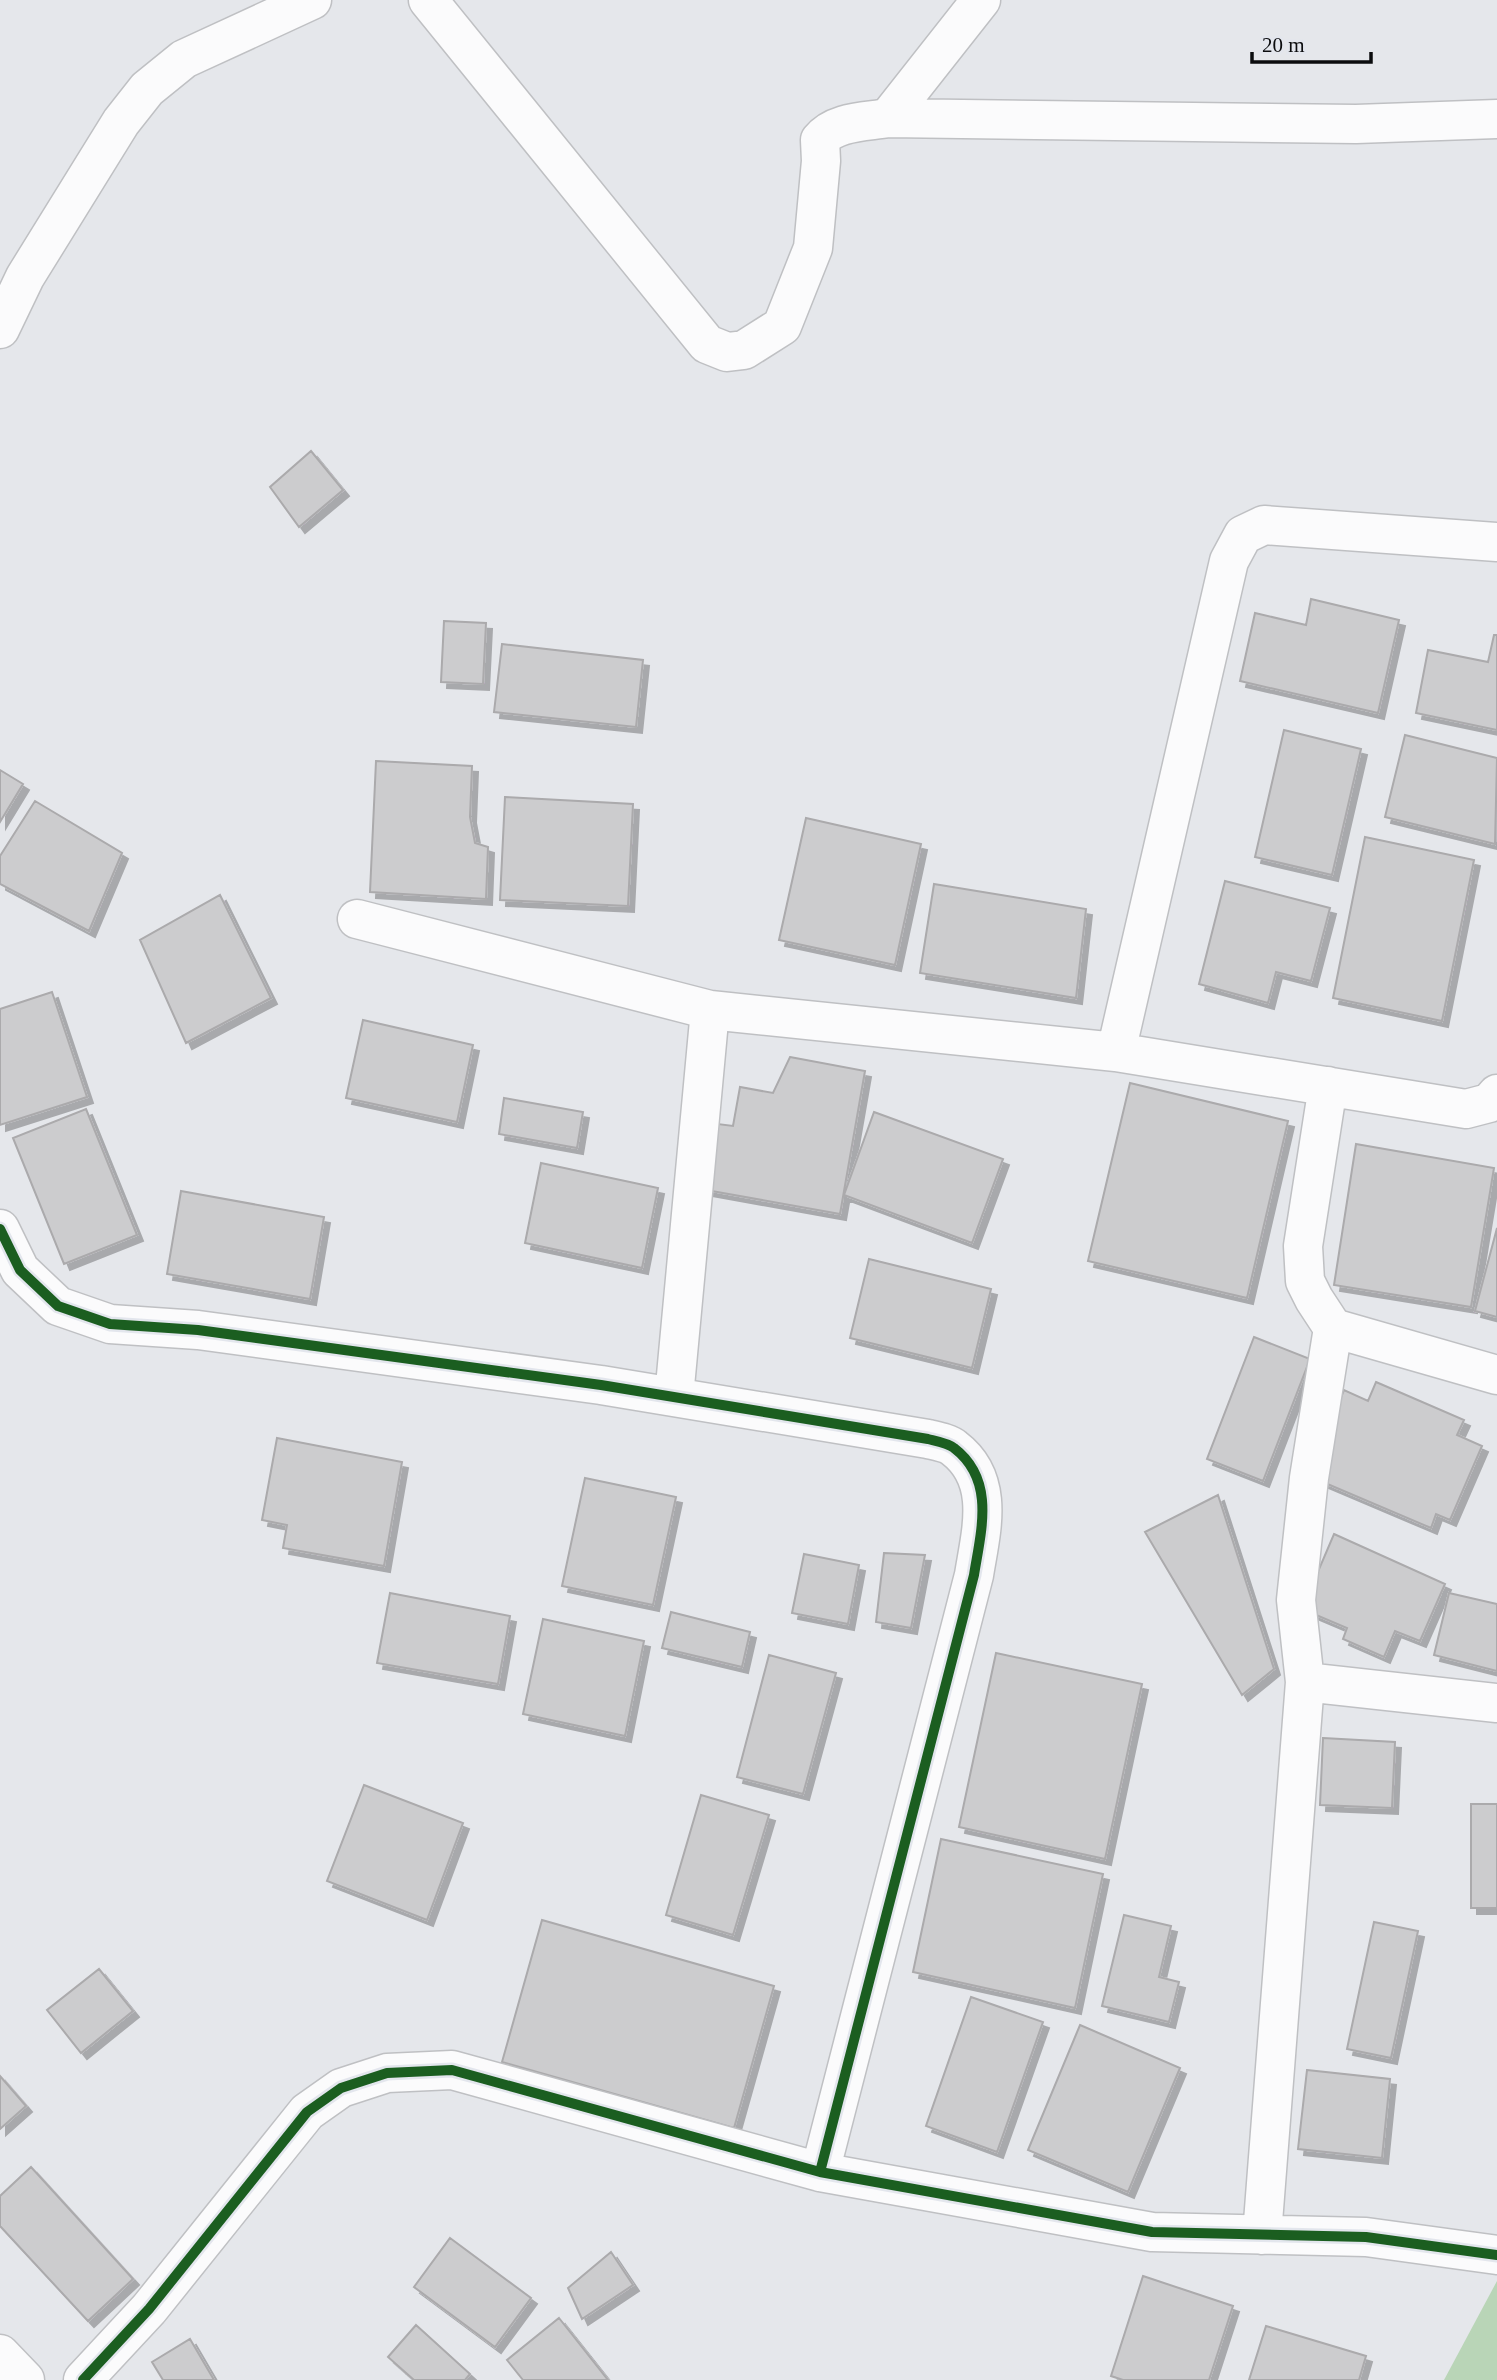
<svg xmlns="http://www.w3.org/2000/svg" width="1497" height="2380" font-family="Georgia,serif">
	<defs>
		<filter id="shadow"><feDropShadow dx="6" dy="6" stdDeviation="0" flood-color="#0004"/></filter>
	</defs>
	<rect width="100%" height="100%" fill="#e5e7eb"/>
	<path fill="#b9d5b7" d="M 1497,2281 L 1497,2380 L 1444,2380 Z"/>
	<path fill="#ccccce" stroke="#abaaac" stroke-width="2" filter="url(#shadow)" d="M 311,451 L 343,490 L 299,527 L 270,487 Z
		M 1311,599 L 1399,620 L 1378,713 L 1240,681 L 1255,613 L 1306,625 Z
		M 444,621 L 486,623 L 483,684 L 441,682 Z
		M 1494,635 L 1497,635 L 1497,730 L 1416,713 L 1428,650 L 1488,662 Z
		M 502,644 L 643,660 L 636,727 L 494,712 Z
		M 1284,730 L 1361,749 L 1332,875 L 1255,857 Z
		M 1405,735 L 1497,758 L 1495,844 L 1385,817 Z
		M 376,761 L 472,766 L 470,817 L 475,843 L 488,847 L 486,899 L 370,892 Z
		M 0,770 L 23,784 L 0,822 Z
		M 505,797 L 633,804 L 628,906 L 500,900 Z
		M 35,801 L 122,853 L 89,931 L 0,884 L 0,856 Z
		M 806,818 L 921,844 L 895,965 L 779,940 Z
		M 1365,837 L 1474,860 L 1442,1021 L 1333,998 Z
		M 1225,881 L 1330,908 L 1311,981 L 1276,972 L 1268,1003 L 1199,984 Z
		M 934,884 L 1086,909 L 1076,998 L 920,973 Z
		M 220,895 L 271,998 L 186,1043 L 140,940 Z
		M 52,992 L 87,1097 L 0,1125 L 0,1009 Z
		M 363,1020 L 473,1045 L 457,1122 L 346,1098 Z
		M 790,1057 L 865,1071 L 840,1214 L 706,1190 L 718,1124 L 733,1126 L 740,1087 L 773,1093 Z
		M 1130,1083 L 1288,1121 L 1247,1298 L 1088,1261 Z
		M 504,1098 L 583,1112 L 577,1148 L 499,1134 Z
		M 86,1109 L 137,1235 L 64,1264 L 13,1138 Z
		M 874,1112 L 1003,1159 L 972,1243 L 844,1195 Z
		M 1356,1144 L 1494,1168 L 1471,1307 L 1334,1285 Z
		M 541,1163 L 658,1188 L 642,1268 L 525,1243 Z
		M 181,1191 L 324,1217 L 310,1299 L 167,1274 Z
		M 1497,1228 L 1497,1317 L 1475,1311 Z
		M 869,1259 L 991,1289 L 972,1368 L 850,1338 Z
		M 1254,1337 L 1310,1359 L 1263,1481 L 1207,1459 Z
		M 1376,1382 L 1464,1420 L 1457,1435 L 1482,1446 L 1450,1520 L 1436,1514 L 1431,1528 L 1318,1480 L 1314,1462 L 1344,1390 L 1368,1401 Z
		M 277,1438 L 402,1462 L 384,1566 L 283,1548 L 287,1525 L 262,1520 Z
		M 585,1478 L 676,1497 L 653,1605 L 562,1586 Z
		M 1218,1495 L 1274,1669 L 1242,1695 L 1145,1532 Z
		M 1334,1534 L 1445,1584 L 1420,1641 L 1395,1631 L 1384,1657 L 1343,1639 L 1347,1628 L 1302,1609 Z
		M 884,1553 L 925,1555 L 911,1628 L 876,1622 Z
		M 804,1554 L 859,1565 L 848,1624 L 792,1613 Z
		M 390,1593 L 510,1616 L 498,1684 L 377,1663 Z
		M 1449,1593 L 1497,1604 L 1497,1671 L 1434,1655 Z
		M 671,1612 L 750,1632 L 742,1667 L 662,1648 Z
		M 543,1619 L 644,1641 L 625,1736 L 523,1714 Z
		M 996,1653 L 1142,1684 L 1105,1859 L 959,1827 Z
		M 769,1655 L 836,1673 L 803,1794 L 737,1777 Z
		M 1323,1738 L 1395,1742 L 1392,1808 L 1320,1805 Z
		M 364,1785 L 463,1823 L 427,1920 L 327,1881 Z
		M 701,1795 L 769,1815 L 733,1935 L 666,1915 Z
		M 1471,1804 L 1497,1804 L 1497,1908 L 1471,1908 Z
		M 941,1839 L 1103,1874 L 1075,2008 L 913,1972 Z
		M 1124,1915 L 1171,1926 L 1159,1977 L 1179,1982 L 1169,2022 L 1102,2006 Z
		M 542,1920 L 774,1986 L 734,2128 L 502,2062 Z
		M 1374,1922 L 1418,1931 L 1391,2058 L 1347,2049 Z
		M 99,1969 L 133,2011 L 81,2053 L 47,2010 Z
		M 971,1997 L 1043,2022 L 997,2152 L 926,2126 Z
		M 1080,2025 L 1180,2068 L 1128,2192 L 1028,2150 Z
		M 1307,2070 L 1390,2079 L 1382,2158 L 1298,2149 Z
		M 0,2076 L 26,2106 L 0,2129 Z
		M 31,2167 L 133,2279 L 88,2321 L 0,2226 L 0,2196 Z
		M 450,2238 L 531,2298 L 495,2347 L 414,2287 Z
		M 611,2252 L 633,2285 L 582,2319 L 568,2288 Z
		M 1143,2276 L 1233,2306 L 1209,2380 L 1123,2380 L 1111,2376 Z
		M 559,2318 L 608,2380 L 523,2380 L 507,2360 Z
		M 416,2325 L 470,2374 L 465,2380 L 414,2380 L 388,2357 Z
		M 1266,2326 L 1366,2356 L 1359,2380 L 1249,2380 Z
		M 190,2339 L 214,2380 L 163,2380 L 152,2362 Z"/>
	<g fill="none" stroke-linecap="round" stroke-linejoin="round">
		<g stroke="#bfc0c3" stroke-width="41">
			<path id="minor" d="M 428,0 L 707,344 L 727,352 L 744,350 L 782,326 L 813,248 L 821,161 L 820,140 C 835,121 865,122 888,118 L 1356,124 L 1497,119
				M 888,118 L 981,0
				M 0,329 L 25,277 L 121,122 L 147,89 L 184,59 L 312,0
				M 357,919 L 710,1010 L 1116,1052 L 1466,1109 L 1489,1103 L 1497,1094
				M 1116,1052 L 1229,561 L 1243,535 L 1264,525 L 1497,542
				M 0,1229 L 20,1270 L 58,1306 L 110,1324 L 198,1330 L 601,1385 L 928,1439 C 936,1441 948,1443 954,1448 C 996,1480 981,1531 974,1575 L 820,2172
				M 1333,1328 L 1497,1375
				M 674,1397 L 710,1010
				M 1305,1682 L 1497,1703
				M 1262,2235 L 1305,1682 L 1296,1600 L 1309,1478 L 1333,1328 L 1314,1299 L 1305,1281 L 1303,1246 L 1328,1086
				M 0,2354 L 25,2380
				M 83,2380 L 149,2309 L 307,2112 L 341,2088 L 387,2073 L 452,2070 L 820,2172 L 1152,2232 L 1366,2237 L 1497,2255"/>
		</g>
		<use href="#minor" stroke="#fbfbfc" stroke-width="38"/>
		<g stroke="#e3e6ed" stroke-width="15">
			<path id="cycleway" d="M 0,1229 L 20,1270 L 58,1306 L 110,1324 L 198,1330 L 601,1385 L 928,1439 C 936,1441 948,1443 954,1448 C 996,1480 981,1531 974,1575 L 820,2172
				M 83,2380 L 149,2309 L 307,2112 L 341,2088 L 387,2073 L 452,2070 L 820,2172 L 1152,2232 L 1366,2237 L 1497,2255"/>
		</g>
		<use href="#cycleway" stroke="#1b5e20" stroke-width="10"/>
	</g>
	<path d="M1252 52v10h119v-10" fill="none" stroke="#0b0c0e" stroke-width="3.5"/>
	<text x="1262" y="52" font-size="21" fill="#0b0c0e" stroke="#e3e6ed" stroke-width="5" paint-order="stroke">20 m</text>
</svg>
